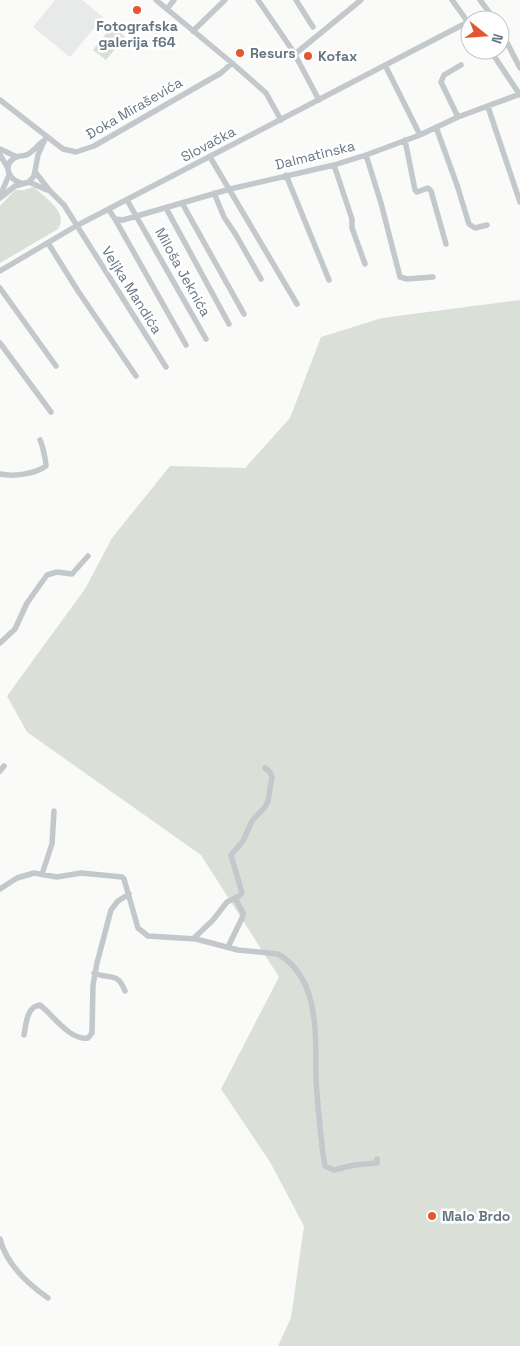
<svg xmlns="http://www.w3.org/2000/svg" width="520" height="1346" font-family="'Space Grotesk',sans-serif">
	<rect width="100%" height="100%" fill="#fafaf8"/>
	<path fill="#e8e9e9" d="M 55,0 L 82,0 L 103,17 L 70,57 L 33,27 Z"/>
	<path fill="#dadfd7" d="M 112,26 L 125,37 L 106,60 L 93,50 Z
		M 34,187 C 45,198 69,212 58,229 L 0,263 L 0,206 L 15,190 L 24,190 Z
		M 520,300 L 520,1346 L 278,1346 L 291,1318 L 304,1226 L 270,1162 L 221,1089 L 279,977 L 201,855 L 27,732 L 7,696 L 85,589 L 112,538 L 170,466 L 245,468 L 290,418 L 321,337 L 382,318 Z"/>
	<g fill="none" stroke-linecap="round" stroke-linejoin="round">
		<path stroke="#c3c8cc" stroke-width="5.5" d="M 156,0 L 232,63 L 266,93 L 281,120
			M 258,0 L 293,51 L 319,100
			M 296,0 L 313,27
			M 452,0 L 470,25
			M 480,0 L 495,20
			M 167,9 L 174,0
			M 500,29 L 520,68
			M 193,31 L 225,0
			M 490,50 L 520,95
			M 295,54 L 361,0
			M 385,65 L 420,135
			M 0,100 L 63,149 L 76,152 L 94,146 L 221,73 L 232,63
			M 488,107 L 520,202
			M 458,117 L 441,82 L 444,75 L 461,65
			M 436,127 L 457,185 L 469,224 L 475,228 L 487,225
			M 405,140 L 415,190 L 417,192 L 428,188 L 431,191 L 446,244
			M 0,149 L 17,157
			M 0,155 L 8,168
			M 366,155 L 381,203 L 400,277 L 407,279 L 433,277
			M 210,157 L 297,304
			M 334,165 L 352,219 L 352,228 L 365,264
			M 36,173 L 50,191 L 64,205 L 166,367
			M 286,175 L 329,280
			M 29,182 L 47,190
			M 21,183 C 10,180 2,167 14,158 C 18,155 21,157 26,155 C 31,154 37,146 42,142
			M 214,193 L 224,217 L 236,235 L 261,279
			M 0,196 L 9,175
			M 0,198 L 15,186 L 29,182 L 34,176 L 38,155 L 46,137
			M 127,200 L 206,339
			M 182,203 L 244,314
			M 166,208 L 229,324
			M 109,210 L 115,219 L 123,220 L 230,189 L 334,165 L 366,155 L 420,135 L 458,117 L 520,94
			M 115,219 L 186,345
			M 48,243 L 78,291 L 136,376
			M 0,271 L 76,226 L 468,22
			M 0,288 L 56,366
			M 0,343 L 51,412
			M 0,474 C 13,477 35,474 46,466 C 46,461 42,443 40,440
			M 0,643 L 15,629 L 27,603 L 47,575 L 57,572 L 72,574 L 88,556
			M 0,771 L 4,766
			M 42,874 L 52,844 L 54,811
			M 0,889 L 17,878 L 34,873 L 57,877 L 81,873 L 122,877 L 124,879 L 138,928 L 148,936 L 196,939 L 238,950 L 278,954 C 321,979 315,1037 316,1079 C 317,1098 319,1117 321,1136 C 322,1146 323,1157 325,1166 L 334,1170 L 354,1165 L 377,1163 L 377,1159
			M 193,939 L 213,920 L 227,902 L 239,896 L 242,893 L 231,855 L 243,841 L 252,821 L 265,807 L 268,801 L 272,777 L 270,772 L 265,768
			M 228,947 L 243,916 L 243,913 L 235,898
			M 94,973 C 110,980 117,971 125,991
			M 24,1035 C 26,1024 27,1006 40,1005 C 53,1015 70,1041 88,1038 L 92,1033 L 93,985 L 97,963 L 111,910 L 118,901 L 129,894
			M 0,1239 C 6,1263 28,1284 48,1298"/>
	</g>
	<g fill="#e4572e" stroke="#fff" stroke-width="2">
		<circle cx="137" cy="10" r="5"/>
		<circle cx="240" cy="53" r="5"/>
		<circle cx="308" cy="56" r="5"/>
		<circle cx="432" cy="1216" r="5"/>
	</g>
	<g text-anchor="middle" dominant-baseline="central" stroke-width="5" stroke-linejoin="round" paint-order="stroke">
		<g font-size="14" font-weight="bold" fill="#657683" stroke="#fff" text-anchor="start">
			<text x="137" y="26" text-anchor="middle">Fotografska<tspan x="137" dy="16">galerija f64</tspan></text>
			<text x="250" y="53">Resurs</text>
			<text x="318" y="56">Kofax</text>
			<text x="442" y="1216">Malo Brdo</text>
		</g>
		<g font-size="14" fill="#657683" stroke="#fff">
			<text transform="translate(134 108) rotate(-30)">Đoka Miraševića</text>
			<text transform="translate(208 144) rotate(-28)">Slovačka</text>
			<text transform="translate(315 155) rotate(-14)">Dalmatinska</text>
			<text transform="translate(183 272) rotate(61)">Miloša Jeknića</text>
			<text transform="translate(132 290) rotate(58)">Veljka Mandića</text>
		</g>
	</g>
	<g transform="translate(485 35) rotate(107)"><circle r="24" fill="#ffffff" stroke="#c1c8cd"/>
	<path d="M0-4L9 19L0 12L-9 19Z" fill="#e4572e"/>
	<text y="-8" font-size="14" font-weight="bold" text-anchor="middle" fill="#657683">N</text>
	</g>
</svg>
